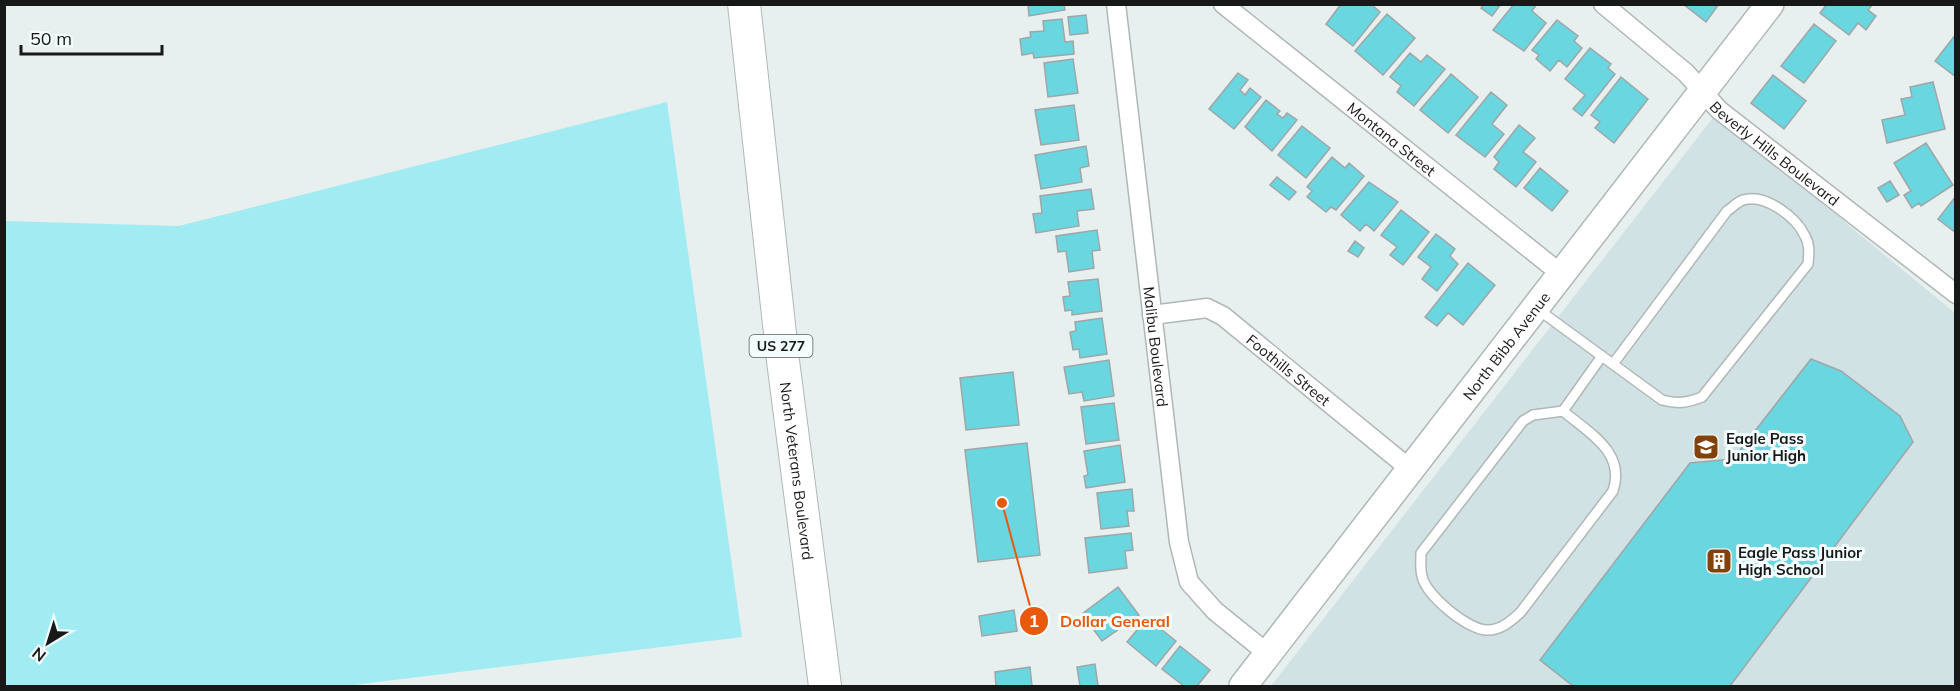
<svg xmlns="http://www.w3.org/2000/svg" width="1960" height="691" font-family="Mulish,sans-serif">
	<rect width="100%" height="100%" fill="#e7efef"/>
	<path fill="#d1e2e4" d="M 1719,110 L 1853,229 L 1955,313 L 1955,686 L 1271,686 Z"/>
	<path fill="#a1ecf3" d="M 667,102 L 742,637 L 345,686 L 5,686 L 5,221 L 179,226 Z"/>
	<path fill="#69d6e0" stroke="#9fa6a7" stroke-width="1.5" d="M 1028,4 L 1064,4 L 1065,10 L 1029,16 Z
		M 1341,4 L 1371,4 L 1380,12 L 1353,46 L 1326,24 Z
		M 1484,4 L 1501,4 L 1492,16 L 1481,8 Z
		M 1514,4 L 1537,4 L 1532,11 L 1546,23 L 1524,51 L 1493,30 Z
		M 1683,4 L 1719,4 L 1706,22 Z
		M 1827,4 L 1873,4 L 1868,10 L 1876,16 L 1866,30 L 1858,23 L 1849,35 L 1820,13 Z
		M 1387,14 L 1415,38 L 1383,75 L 1355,51 Z
		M 1086,15 L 1088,33 L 1070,35 L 1068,17 Z
		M 1062,19 L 1065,42 L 1073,41 L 1074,54 L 1034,58 L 1033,53 L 1022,55 L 1020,39 L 1031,37 L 1030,32 L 1044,31 L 1043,21 Z
		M 1557,20 L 1578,36 L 1574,41 L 1582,48 L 1567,67 L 1559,60 L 1550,71 L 1536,59 L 1539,55 L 1532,50 Z
		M 1814,24 L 1836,41 L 1804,83 L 1781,66 Z
		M 1956,34 L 1956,77 L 1935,61 Z
		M 1590,48 L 1611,64 L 1608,68 L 1615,74 L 1582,116 L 1573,109 L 1585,95 L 1565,79 Z
		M 1410,53 L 1421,62 L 1427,55 L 1445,69 L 1414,106 L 1397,92 L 1401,86 L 1390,77 Z
		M 1073,59 L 1078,93 L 1048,97 L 1044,63 Z
		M 1238,73 L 1248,80 L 1240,90 L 1245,95 L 1250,88 L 1261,97 L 1234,129 L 1209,109 Z
		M 1451,74 L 1478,97 L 1448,133 L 1420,110 Z
		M 1773,75 L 1806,101 L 1784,129 L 1751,103 Z
		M 1621,77 L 1648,99 L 1614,143 L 1595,128 L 1600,122 L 1591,115 Z
		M 1933,82 L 1945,129 L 1887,143 L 1882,120 L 1905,115 L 1901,99 L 1912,97 L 1910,87 Z
		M 1491,92 L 1507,105 L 1492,124 L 1504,134 L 1485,157 L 1456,135 Z
		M 1266,100 L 1280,111 L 1277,114 L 1283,118 L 1287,113 L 1297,120 L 1272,151 L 1245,127 Z
		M 1074,105 L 1079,140 L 1041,145 L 1035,110 Z
		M 1519,125 L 1535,138 L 1523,152 L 1536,162 L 1516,187 L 1494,169 L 1499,162 L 1494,157 Z
		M 1302,126 L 1330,148 L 1306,178 L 1278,155 Z
		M 1926,143 L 1953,185 L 1921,206 L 1919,203 L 1912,208 L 1904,195 L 1911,191 L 1894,163 Z
		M 1086,146 L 1089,166 L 1080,168 L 1082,182 L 1041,189 L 1035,155 Z
		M 1332,157 L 1345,168 L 1349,163 L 1364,176 L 1336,210 L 1331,207 L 1326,212 L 1307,197 L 1312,191 L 1307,187 Z
		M 1540,168 L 1568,191 L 1552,211 L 1524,188 Z
		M 1277,177 L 1296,192 L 1289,200 L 1270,185 Z
		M 1890,181 L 1899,195 L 1887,202 L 1878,188 Z
		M 1369,182 L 1398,202 L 1374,231 L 1366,224 L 1360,231 L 1341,215 Z
		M 1091,189 L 1094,209 L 1077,211 L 1079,226 L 1036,233 L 1033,214 L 1042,213 L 1040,196 Z
		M 1956,196 L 1956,233 L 1938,219 Z
		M 1401,210 L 1429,232 L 1403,265 L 1390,255 L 1397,247 L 1381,235 Z
		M 1097,230 L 1100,250 L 1092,251 L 1094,268 L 1069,272 L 1066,251 L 1058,252 L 1056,236 Z
		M 1436,234 L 1455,249 L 1450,256 L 1458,264 L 1437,291 L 1422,279 L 1431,267 L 1418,257 Z
		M 1355,241 L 1364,248 L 1358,257 L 1348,251 Z
		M 1468,263 L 1495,285 L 1463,325 L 1448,313 L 1437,326 L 1425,317 Z
		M 1098,279 L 1102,311 L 1072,315 L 1072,310 L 1065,311 L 1063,297 L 1070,296 L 1068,282 Z
		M 1102,318 L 1107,354 L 1080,358 L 1079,349 L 1073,350 L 1070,332 L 1076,331 L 1075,322 Z
		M 1811,359 L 1841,371 L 1900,416 L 1913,442 L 1730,686 L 1573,686 L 1540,660 L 1690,463 L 1733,459 Z
		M 1109,360 L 1114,396 L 1084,401 L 1082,392 L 1069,394 L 1064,367 Z
		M 1013,372 L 1019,425 L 966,430 L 960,378 Z
		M 1114,403 L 1119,440 L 1086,444 L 1081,407 Z
		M 1027,443 L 1040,555 L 978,562 L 965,450 Z
		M 1120,445 L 1125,482 L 1086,488 L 1084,476 L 1088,475 L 1084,451 Z
		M 1132,489 L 1134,511 L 1127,511 L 1129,526 L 1101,529 L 1097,493 Z
		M 1131,533 L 1133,550 L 1125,551 L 1127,568 L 1089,573 L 1085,538 Z
		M 1118,587 L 1139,615 L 1102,641 L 1082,614 Z
		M 1014,610 L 1017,631 L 982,636 L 979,616 Z
		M 1147,618 L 1176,641 L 1156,666 L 1127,642 Z
		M 1180,646 L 1210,670 L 1197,686 L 1184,686 L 1162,669 Z
		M 1095,664 L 1098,686 L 1080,686 L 1077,667 Z
		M 1030,667 L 1032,686 L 996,686 L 995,672 Z"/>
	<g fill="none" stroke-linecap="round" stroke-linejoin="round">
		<g stroke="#b0b7b7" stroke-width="12">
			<path id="service" d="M 1536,308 L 1662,400 C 1678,404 1687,403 1702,397 L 1808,264 C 1809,253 1810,245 1805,236 C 1796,217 1765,193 1743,200 C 1737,202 1732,208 1727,211 L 1613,364
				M 1563,411 C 1589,433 1626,452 1613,491 L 1520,613 C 1511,621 1501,630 1488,630 C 1469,631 1425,595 1422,576 C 1420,569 1421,560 1421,553 L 1523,421 L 1533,415 L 1563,411 L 1602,356"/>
		</g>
		<g stroke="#b0b7b7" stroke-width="21">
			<g id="minor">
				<path id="s1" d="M 1116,4 L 1179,542 L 1189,582 L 1215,611 L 1267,653"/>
				<path id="s2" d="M 1223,4 L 1560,273"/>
				<path id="s3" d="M 1603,4 L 1686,73 L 1719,110 L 1956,294"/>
				<path id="s4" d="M 1152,315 L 1207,308 L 1223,316 L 1410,469"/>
			</g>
		</g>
		<g stroke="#b0b7b7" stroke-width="30">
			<g id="secondary">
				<path id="s5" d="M 1243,686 L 1770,4"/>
			</g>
		</g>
		<g stroke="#b0b7b7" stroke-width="34">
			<g id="trunk">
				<path id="s6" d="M 744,4 L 783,361 L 825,686"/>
			</g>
		</g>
		<use href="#service" stroke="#fff" stroke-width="9"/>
		<use href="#minor" stroke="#fff" stroke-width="18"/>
		<use href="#secondary" stroke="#fff" stroke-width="27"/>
		<use href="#trunk" stroke="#fff" stroke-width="32"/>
	</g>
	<defs>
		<g id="school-square" transform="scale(1.35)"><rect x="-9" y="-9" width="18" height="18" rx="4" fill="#83420c" stroke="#f4fcfd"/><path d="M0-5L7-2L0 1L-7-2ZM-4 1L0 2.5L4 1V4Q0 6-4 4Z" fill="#fff"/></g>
		<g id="building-square" transform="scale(1.35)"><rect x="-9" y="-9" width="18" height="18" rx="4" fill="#83420c" stroke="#f4fcfd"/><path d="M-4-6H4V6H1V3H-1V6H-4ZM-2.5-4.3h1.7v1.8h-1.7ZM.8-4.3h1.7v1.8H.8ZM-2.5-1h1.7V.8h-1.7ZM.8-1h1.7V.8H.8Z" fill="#fff"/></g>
	</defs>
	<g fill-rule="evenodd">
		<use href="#school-square" x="1706" y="447"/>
		<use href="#building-square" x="1719" y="561"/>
	</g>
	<g text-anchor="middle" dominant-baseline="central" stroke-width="6" stroke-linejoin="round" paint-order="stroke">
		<rect fill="#f4fcfd" stroke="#595d5d" stroke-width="1.5" x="749.5" y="335" width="63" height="22" rx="4.5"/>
		<g font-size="14" font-weight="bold" fill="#171919">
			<text x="781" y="346">US 277</text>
		</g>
		<g font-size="15" fill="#171919" stroke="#f4fcfd">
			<text stroke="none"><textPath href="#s2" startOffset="216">Montana Street</textPath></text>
			<text stroke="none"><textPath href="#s3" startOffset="228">Beverly Hills Boulevard</textPath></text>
			<text stroke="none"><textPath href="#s5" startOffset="430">North Bibb Avenue</textPath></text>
			<text stroke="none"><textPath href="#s1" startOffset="345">Malibu Boulevard</textPath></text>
			<text stroke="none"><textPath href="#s4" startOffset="158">Foothills Street</textPath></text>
			<text stroke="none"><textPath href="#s6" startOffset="470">North Veterans Boulevard</textPath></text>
		</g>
		<g font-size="15" font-weight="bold" fill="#171919" stroke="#f4fcfd" text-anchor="start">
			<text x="1726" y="438">Eagle Pass<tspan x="1726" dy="17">Junior High</tspan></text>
			<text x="1738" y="552">Eagle Pass Junior<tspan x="1738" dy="17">High School</tspan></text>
		</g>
	</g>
	<path fill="none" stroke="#e8590c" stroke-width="2" d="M1002 503L1034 621"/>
	<g fill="#e8590c" stroke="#f4fcfd" stroke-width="2">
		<circle cx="1002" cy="503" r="6"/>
		<circle cx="1034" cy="621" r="15"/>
	</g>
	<g font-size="18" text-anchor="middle" font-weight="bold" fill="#fff">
		<text x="1034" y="627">1</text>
	</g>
	<g font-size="16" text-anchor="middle" font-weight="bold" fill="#e8590c" stroke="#f4fcfd" stroke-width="6" stroke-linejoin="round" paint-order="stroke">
		<text x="1115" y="627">Dollar General</text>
	</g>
	<rect width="1960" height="691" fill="none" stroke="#171919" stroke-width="12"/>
	<g transform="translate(48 643) rotate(218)" stroke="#f4fcfd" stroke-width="4.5" paint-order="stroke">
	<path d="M0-4.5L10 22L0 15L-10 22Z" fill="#171919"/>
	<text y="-9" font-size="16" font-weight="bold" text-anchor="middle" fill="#171919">N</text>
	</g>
	<path d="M21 45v9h141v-9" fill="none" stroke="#171919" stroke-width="3"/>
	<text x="30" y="45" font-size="18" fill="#171919" stroke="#f4fcfd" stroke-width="4.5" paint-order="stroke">50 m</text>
</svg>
